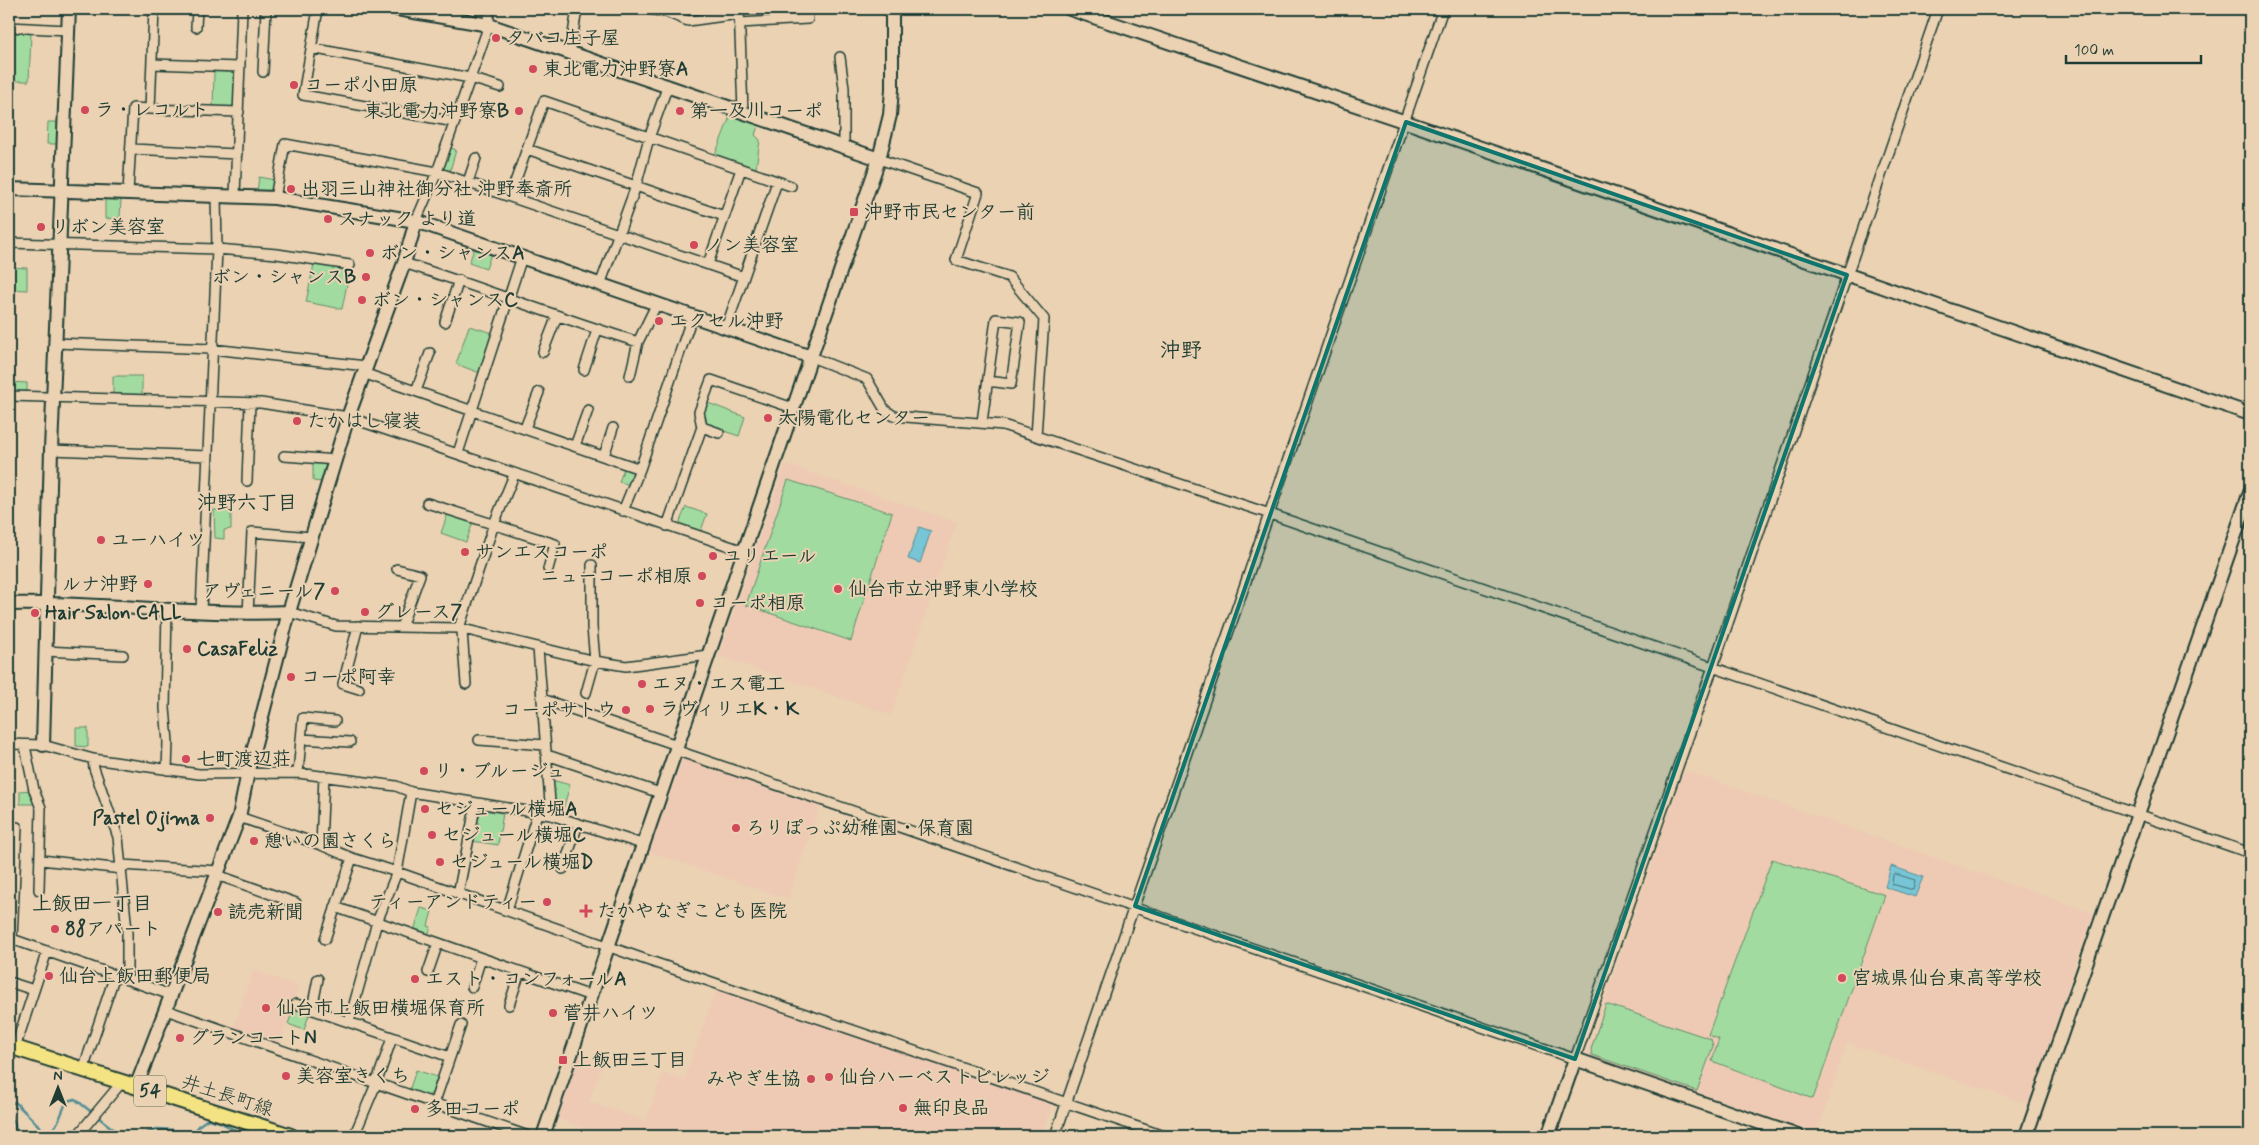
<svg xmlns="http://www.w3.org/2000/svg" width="2259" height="1145" font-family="Mynerve,'Klee One',sans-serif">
	<rect width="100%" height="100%" fill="#ebd2b3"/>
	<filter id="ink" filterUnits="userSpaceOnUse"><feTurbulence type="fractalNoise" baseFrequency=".02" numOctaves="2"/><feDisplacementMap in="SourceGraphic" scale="10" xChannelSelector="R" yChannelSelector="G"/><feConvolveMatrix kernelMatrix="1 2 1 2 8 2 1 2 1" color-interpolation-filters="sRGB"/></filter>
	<g filter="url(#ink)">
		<path fill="#eecab4" d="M 785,464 L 957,522 L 891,715 L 719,656 Z
			M 683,756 L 821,803 L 788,899 L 650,852 Z
			M 1684,770 L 2093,913 L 2028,1104 L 1847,1043 L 1817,1133 L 1586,1055 Z
			M 253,970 L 298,986 L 279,1046 L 233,1030 Z
			M 717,987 L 1053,1103 L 1041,1136 L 583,1136 L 586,1129 L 557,1118 L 579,1055 L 603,1063 L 589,1102 L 646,1121 L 663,1073 L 684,1080 Z"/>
		<path fill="#a2db9f" stroke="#608c6a" d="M 9,32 L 31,34 L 29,81 L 9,81 Z
			M 214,71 L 236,71 L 235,109 L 213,109 Z
			M 731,114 L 759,123 L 755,135 L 760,140 L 756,168 L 715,155 Z
			M 48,122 L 63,122 L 62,144 L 47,144 Z
			M 449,147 L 456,150 L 450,171 L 442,168 Z
			M 259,177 L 275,180 L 271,194 L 257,192 Z
			M 105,199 L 121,199 L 120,218 L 105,219 Z
			M 474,249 L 491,254 L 486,269 L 469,263 Z
			M 314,264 L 350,269 L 342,309 L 306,302 Z
			M 9,267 L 27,268 L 27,290 L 9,289 Z
			M 469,326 L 493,333 L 480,373 L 456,364 Z
			M 113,376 L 142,376 L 142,396 L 113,396 Z
			M 9,382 L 27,383 L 27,391 L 9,391 Z
			M 708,403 L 745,417 L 739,436 L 706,425 L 703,414 Z
			M 313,462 L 325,464 L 329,469 L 323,482 L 313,481 Z
			M 624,468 L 635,471 L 631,485 L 619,482 Z
			M 788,480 L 892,513 L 851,641 L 746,605 Z
			M 686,507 L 707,514 L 700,533 L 682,527 L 680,521 Z
			M 214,510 L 231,510 L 231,529 L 224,530 L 224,539 L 215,538 Z
			M 448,513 L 473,522 L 466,542 L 441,533 Z
			M 76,728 L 88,728 L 88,747 L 76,746 Z
			M 552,780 L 570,785 L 562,813 L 556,812 Z
			M 32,790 L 35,804 L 20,804 L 20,791 Z
			M 481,810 L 503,813 L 498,845 L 472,841 L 476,816 Z
			M 1772,859 L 1885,895 L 1813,1099 L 1712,1061 L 1719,1039 L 1708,1035 Z
			M 421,908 L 432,911 L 428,926 L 431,927 L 428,935 L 414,931 Z
			M 1606,1004 L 1711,1039 L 1713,1046 L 1697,1091 L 1592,1055 L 1591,1049 Z
			M 294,1007 L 310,1012 L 304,1030 L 288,1024 Z
			M 416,1070 L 437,1077 L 432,1093 L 427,1096 L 409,1091 Z"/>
		<path fill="#78c5d6" stroke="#548f95" d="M 919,527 L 931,531 L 920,563 L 908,559 Z
			M 1891,866 L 1923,877 L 1915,897 L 1885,887 Z"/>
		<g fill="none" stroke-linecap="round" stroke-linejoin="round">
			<path stroke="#437375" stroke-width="1" d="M 1896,874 L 1915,880 L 1913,890 L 1892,884 L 1893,875 Z"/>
			<path stroke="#548f95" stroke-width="2.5" d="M 9,1105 L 15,1102 L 45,1132 C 57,1133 62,1110 67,1101 L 75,1099 L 122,1136
				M 9,1112 L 15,1124 L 16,1136
				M 140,1136 L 157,1129 L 173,1130 L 178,1136
				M 194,1136 L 198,1126 L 208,1119 L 220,1122 L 245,1136"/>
			<g stroke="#1f3d34" stroke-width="12">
				<path id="street" d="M 154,9 L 150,109 L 239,112
					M 318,9 L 303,95 L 455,122
					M 649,9 L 666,12 L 688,21 L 739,14
					M 739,9 L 743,110
					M 740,23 L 808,19 L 808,9
					M 9,27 L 68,30
					M 196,27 L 197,9
					M 311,48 L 470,78 L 500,87
					M 570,53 L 577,9
					M 840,57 L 844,88 L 844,146
					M 152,64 L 239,67
					M 263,72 L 266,9
					M 131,149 L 237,154
					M 527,149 L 724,216
					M 879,159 L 978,193 L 956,260 L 1009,277 L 1044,319 L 1036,436
					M 468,182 L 476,158
					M 128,192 L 133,108 L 150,109
					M 235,196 L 242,9
					M 510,196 L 544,101 L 791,186
					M 275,198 L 285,144 L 437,172 L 744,277
					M 416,221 L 437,172 L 489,25 L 489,9
					M 9,243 L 217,249 L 277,254 L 350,265
					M 404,263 C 483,288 559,318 638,342
					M 708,264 L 741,169
					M 600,285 L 636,186 L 649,138 L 668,85
					M 445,322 L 459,280
					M 726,328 L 777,182
					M 55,343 L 212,349 L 366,366
					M 543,352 L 557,316
					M 811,357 L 867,379 L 885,410 L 894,416 L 1003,425 L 1270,514 L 2250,853
					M 584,370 L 597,330
					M 363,373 L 640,469
					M 630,376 L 638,342 L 657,303
					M 416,391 L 430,353
					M 9,396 L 261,403 L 348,417 L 744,551
					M 982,422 L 996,319 L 1020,322 L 1011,384 L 988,381
					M 702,427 L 719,433
					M 525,428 L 539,392
					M 575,446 L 588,410
					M 51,450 L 208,456
					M 458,453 L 522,257
					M 284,456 L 336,460
					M 604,456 L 613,428
					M 247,481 L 250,403
					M 427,503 L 555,544 L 548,569
					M 623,511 L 640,469 L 692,317
					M 667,526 L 702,427 L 699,412 L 711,380 L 793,408
					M 397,569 L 420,575 L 401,627
					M 167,610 L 165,708 L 168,742 L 167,770
					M 201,611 L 217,249 L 216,196
					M 289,612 L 336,626 L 459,628 L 595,661 L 626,666 L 708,655
					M 248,614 L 252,532 L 311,537
					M 358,626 L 343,684 L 359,689
					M 459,628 L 494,524 L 514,475
					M 462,631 L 466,684
					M 538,648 L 551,815
					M 45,651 L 123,655
					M 586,693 L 595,661 L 592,627 L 592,565
					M 542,699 L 677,745
					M 301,739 L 350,742
					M 479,740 L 545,745
					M 9,744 L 43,745 L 93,759 L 199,774 L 298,773 L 396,786 L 411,792 L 551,815 L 642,844
					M 25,746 L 34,790 L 41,808 L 39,890
					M 675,750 L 1575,1059 L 1713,667 L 1938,9
					M 547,755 L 660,793
					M 93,759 L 94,768 L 118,837 L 127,931 L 127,980
					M 298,773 L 303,718 L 335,721
					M 239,817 L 321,845 L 352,858 L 397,872 L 641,958 L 1164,1136
					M 321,845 L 324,776
					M 41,860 L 122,869
					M 121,865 L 219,871
					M 563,869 L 578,824
					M 217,875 L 296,903
					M 458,894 L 476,803
					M 335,907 L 591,996
					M 507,910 L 537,814
					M 9,938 L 171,995
					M 12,939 L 17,827
					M 325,939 L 352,858
					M 428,972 L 438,943
					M 9,982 L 34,990
					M 472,987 L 481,958
					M 296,1004 L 450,1057
					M 509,1005 L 520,972
					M 312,1009 L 318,979
					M 166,1010 L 528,1136
					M 349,1022 L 377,922 L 397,872 L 411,792
					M 15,1048 L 47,951
					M 83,1070 L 115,975
					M 434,1104 L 461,1025
					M 77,1136 L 122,1082
					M 354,1136 L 376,1084 L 392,1038
					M 1055,1136 L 1443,9"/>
			</g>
			<g stroke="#1f3d34" stroke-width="16">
				<path id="secondary" d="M 397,9 L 489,25 L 879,159
					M 1070,9 L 1406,122 L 2250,414
					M 9,189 L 275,198 L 416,221 L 811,357
					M 9,604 C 102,602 195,616 289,612
					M 43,745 L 51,450 L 69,9
					M 136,1087 L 239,817 L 249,767 L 289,612 L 348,417 L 404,263 L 416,221
					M 543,1136 L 879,159 L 890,115 L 892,89 L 892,9
					M 1548,1136 L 1575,1059 L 1798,1136
					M 2026,1136 L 2250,492"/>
			</g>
			<g stroke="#1f3d34" stroke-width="18">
				<path id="primary" d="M 9,1046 L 291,1136"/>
			</g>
			<use href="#street" stroke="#ebd2b3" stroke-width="9"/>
			<use href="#secondary" stroke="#ebd2b3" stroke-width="12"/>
			<use href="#primary" stroke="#f4e382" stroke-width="14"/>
		</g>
	</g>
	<path fill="#0f766e" fill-opacity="0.2" stroke="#0f766e" stroke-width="4" stroke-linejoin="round" d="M 1406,122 L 1847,275 L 1575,1059 L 1135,906 Z"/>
	<g fill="#d1495b" stroke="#ebd2b3" stroke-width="2">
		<circle cx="496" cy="38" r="5"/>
		<circle cx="533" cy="69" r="5"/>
		<circle cx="294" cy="85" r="5"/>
		<circle cx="85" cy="110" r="5"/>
		<circle cx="519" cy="111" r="5"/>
		<circle cx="680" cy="111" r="5"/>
		<circle cx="291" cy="189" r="5"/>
		<rect x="849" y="207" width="10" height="10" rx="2.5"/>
		<circle cx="328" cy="219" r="5"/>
		<circle cx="41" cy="227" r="5"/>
		<circle cx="694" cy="245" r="5"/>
		<circle cx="370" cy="253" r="5"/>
		<circle cx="366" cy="277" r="5"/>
		<circle cx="362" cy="300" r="5"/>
		<circle cx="659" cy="321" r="5"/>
		<circle cx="768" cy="418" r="5"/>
		<circle cx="297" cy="421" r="5"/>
		<circle cx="101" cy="540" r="5"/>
		<circle cx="465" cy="552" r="5"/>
		<circle cx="713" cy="556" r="5"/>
		<circle cx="702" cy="576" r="5"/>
		<circle cx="148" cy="584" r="5"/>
		<circle cx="838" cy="589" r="5"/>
		<circle cx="335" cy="591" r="5"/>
		<circle cx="700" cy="603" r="5"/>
		<circle cx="365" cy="612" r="5"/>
		<circle cx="35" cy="613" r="5"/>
		<circle cx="187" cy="649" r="5"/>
		<circle cx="291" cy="677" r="5"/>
		<circle cx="642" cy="684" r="5"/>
		<circle cx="650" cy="709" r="5"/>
		<circle cx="626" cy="710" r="5"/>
		<circle cx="186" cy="759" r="5"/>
		<circle cx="424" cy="771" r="5"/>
		<circle cx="425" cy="809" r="5"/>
		<circle cx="210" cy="818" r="5"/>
		<circle cx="736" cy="828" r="5"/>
		<circle cx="432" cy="835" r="5"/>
		<circle cx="254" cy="841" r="5"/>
		<circle cx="440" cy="862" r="5"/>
		<circle cx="547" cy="902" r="5"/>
		<path d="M583.5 903.5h5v5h5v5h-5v5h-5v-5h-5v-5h5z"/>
		<circle cx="218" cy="912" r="5"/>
		<circle cx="55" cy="929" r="5"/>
		<circle cx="49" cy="976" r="5"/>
		<circle cx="1842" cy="978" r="5"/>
		<circle cx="415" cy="979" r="5"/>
		<circle cx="266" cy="1008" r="5"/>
		<circle cx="553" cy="1013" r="5"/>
		<circle cx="180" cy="1038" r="5"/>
		<rect x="558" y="1055" width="10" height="10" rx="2.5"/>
		<circle cx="286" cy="1076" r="5"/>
		<circle cx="829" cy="1077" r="5"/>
		<circle cx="811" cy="1079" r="5"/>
		<circle cx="903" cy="1108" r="5"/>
		<circle cx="415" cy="1109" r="5"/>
	</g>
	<g text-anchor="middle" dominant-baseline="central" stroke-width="4" stroke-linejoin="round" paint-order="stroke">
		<rect fill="#ebd2b3" stroke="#5c6a5a" stroke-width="1" x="134" y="1075.5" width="32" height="31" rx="4"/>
		<g font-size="18" font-weight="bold" fill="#1f3d34">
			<text x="150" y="1091">54</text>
		</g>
		<g font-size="19" font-weight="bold" fill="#1f3d34" stroke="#ebd2b3" text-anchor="start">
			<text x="506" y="38">タバコ庄子屋</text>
			<text x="543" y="69">東北電力沖野寮A</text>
			<text x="304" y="85">コーポ小田原</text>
			<text x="95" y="110">ラ・レコルト</text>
			<text x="509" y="111" text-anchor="end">東北電力沖野寮B</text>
			<text x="690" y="111">第一及川コーポ</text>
			<text x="301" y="189">出羽三山神社御分社 沖野奉斎所</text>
			<text x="864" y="212">沖野市民センター前</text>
			<text x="338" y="219">スナック より道</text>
			<text x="51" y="227">リボン美容室</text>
			<text x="704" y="245">ノン美容室</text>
			<text x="380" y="253">ボン・シャンスA</text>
			<text x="356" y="277" text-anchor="end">ボン・シャンスB</text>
			<text x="372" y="300">ボン・シャンスC</text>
			<text x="669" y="321">エクセル沖野</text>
			<text x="778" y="418">太陽電化センター</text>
			<text x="307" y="421">たかはし寝装</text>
			<text x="111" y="540">ユーハイツ</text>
			<text x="475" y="552">サンエスコーポ</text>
			<text x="723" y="556">ユリエール</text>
			<text x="692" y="576" text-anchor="end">ニューコーポ相原</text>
			<text x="138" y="584" text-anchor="end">ルナ沖野</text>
			<text x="848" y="589">仙台市立沖野東小学校</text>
			<text x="325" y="591" text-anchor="end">アヴェニール7</text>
			<text x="710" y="603">コーポ相原</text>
			<text x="375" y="612">グレース7</text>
			<text x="45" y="613">Hair Salon CALL</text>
			<text x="197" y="649">CasaFeliz</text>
			<text x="301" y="677">コーポ阿幸</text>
			<text x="652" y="684">エヌ・エス電工</text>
			<text x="660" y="709">ラヴィリエK・K</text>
			<text x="616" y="710" text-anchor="end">コーポサトウ</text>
			<text x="196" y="759">七町渡辺荘</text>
			<text x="434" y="771">リ・ブルージュ</text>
			<text x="435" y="809">セジュール横堀A</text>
			<text x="200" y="818" text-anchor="end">Pastel Ojima</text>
			<text x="746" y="828">ろりぽっぷ幼稚園・保育園</text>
			<text x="442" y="835">セジュール横堀C</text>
			<text x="264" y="841">憩いの園さくら</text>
			<text x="450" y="862">セジュール横堀D</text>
			<text x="537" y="902" text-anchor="end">ティーアンドティー</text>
			<text x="597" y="911">たかやなぎこども医院</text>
			<text x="228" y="912">読売新聞</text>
			<text x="65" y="929">88アパート</text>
			<text x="59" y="976">仙台上飯田郵便局</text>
			<text x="1852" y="978">宮城県仙台東高等学校</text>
			<text x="425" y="979">エスト・コンフォールA</text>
			<text x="276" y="1008">仙台市上飯田横堀保育所</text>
			<text x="563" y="1013">菅井ハイツ</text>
			<text x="190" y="1038">グランコートN</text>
			<text x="573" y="1060">上飯田三丁目</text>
			<text x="296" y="1076">美容室きくち</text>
			<text x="839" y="1077">仙台ハーベストビレッジ</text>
			<text x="801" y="1079" text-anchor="end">みやぎ生協</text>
			<text x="913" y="1108">無印良品</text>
			<text x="425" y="1109">多田コーポ</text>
		</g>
		<g font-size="19" fill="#1f3d34" stroke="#ebd2b3">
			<text transform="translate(227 1096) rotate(18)">井土長町線</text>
		</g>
		<g font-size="20" font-weight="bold" fill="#1f3d34" stroke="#ebd2b3">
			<text x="247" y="503">沖野六丁目</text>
			<text x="92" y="904">上飯田一丁目</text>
		</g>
		<g font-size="21" font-weight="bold" fill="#1f3d34" stroke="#ebd2b3">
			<text x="1181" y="351">沖野</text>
		</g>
	</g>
	<rect width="2259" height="1145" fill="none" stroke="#ebd2b3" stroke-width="30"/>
	<rect x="15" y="15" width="2229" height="1115" fill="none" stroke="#1f3d34" stroke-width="2" filter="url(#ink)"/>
	<g transform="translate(58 1088)" stroke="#ebd2b3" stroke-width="4" paint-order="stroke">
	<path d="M0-4L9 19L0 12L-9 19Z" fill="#1f3d34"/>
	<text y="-8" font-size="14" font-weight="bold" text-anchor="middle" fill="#1f3d34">N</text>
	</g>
	<path d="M2066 55v8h135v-8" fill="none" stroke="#1f3d34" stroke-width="2.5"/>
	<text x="2074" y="55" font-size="15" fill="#1f3d34" stroke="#ebd2b3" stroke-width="4" paint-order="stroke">100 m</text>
</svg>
